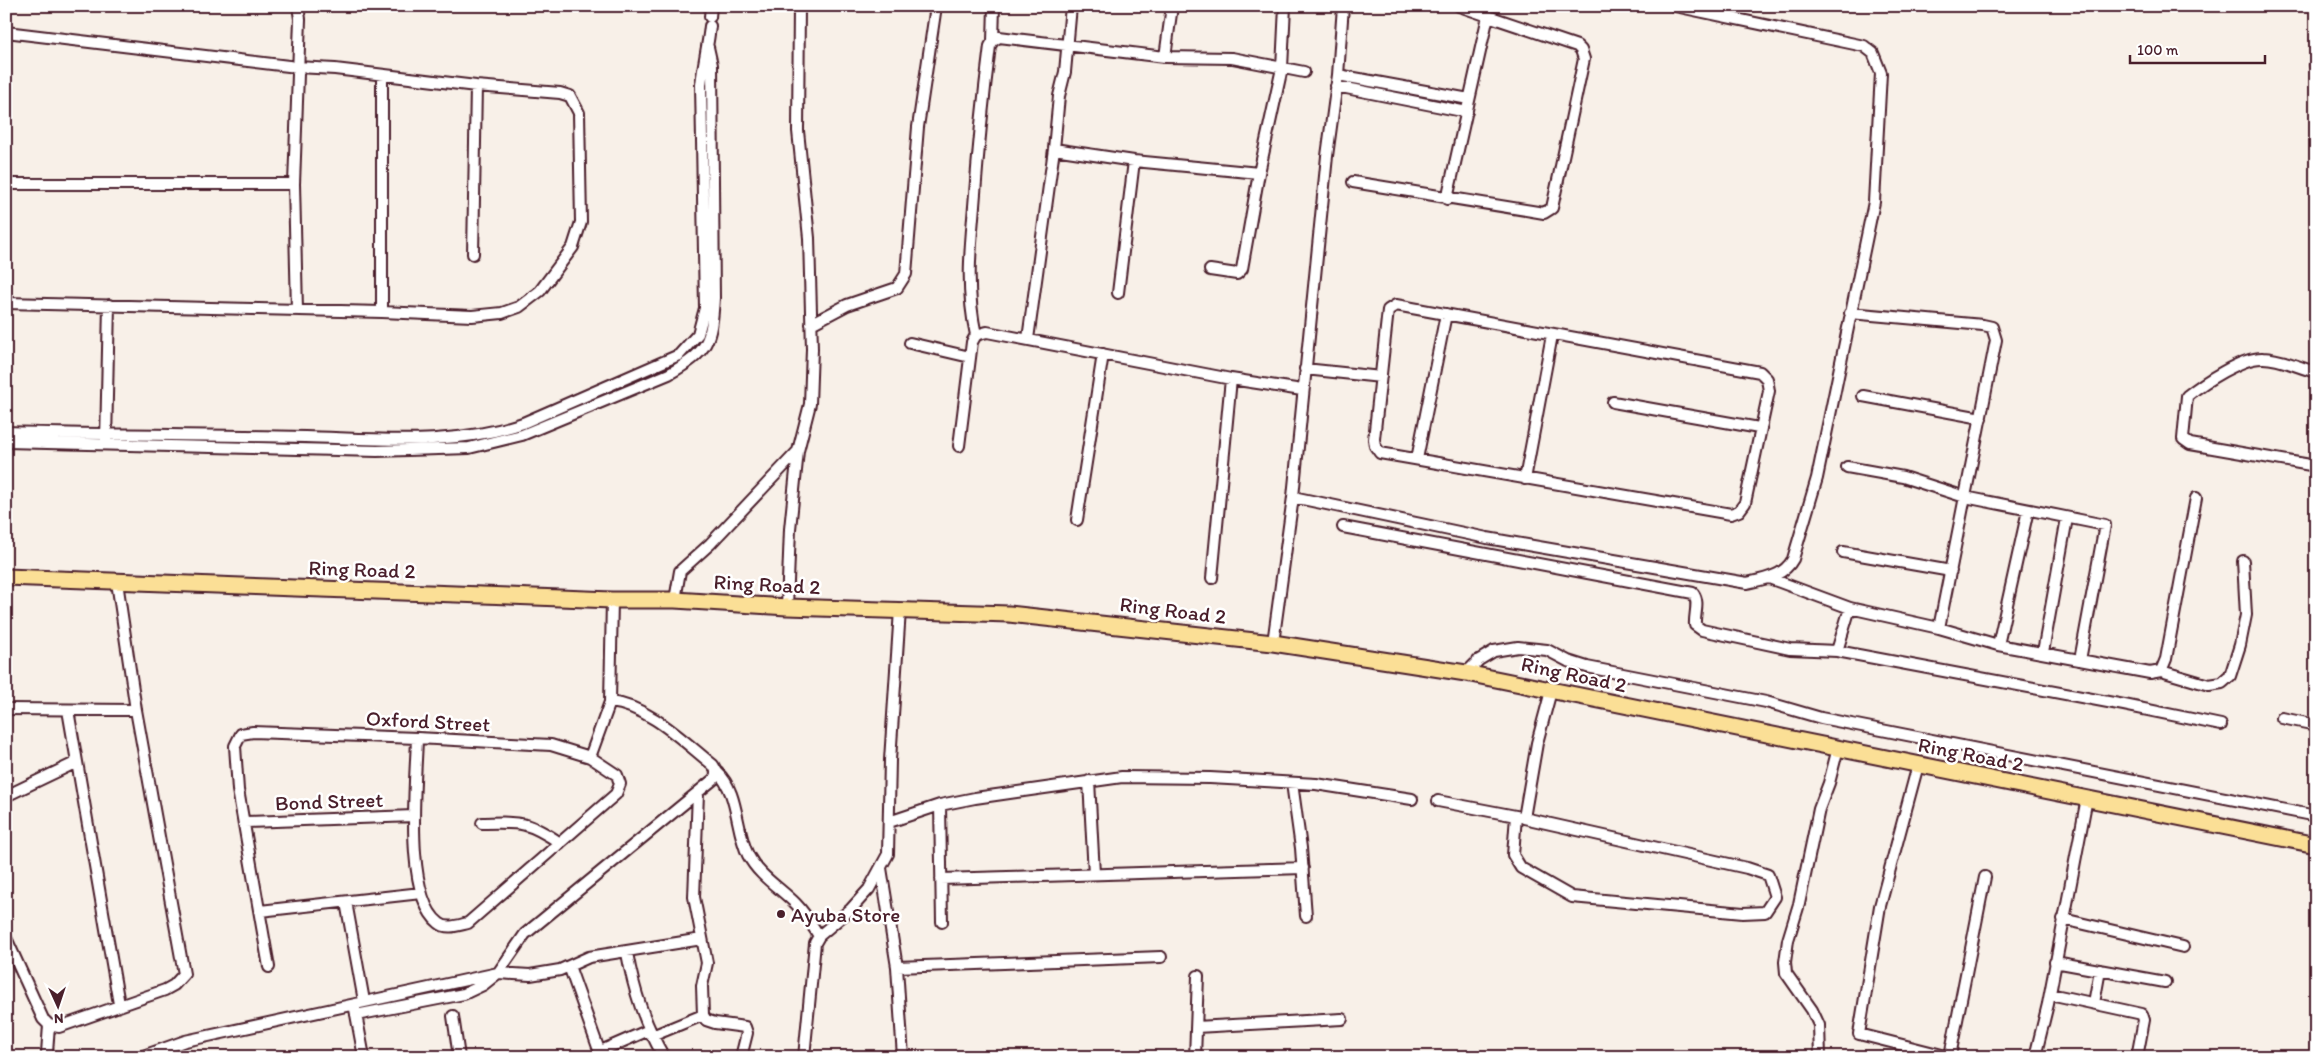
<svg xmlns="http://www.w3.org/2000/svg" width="2322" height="1063" font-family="Itim,sans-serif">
	<rect width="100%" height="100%" fill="#f8f0e8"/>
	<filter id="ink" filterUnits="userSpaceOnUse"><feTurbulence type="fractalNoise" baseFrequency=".02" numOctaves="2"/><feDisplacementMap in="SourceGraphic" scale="10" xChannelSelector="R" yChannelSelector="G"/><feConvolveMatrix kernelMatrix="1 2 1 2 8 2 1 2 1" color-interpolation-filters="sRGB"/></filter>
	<g filter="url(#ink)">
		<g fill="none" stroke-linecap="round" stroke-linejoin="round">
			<g stroke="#4a1f2b" stroke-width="14">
				<path id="minor" d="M 1459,6 L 1488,16
					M 710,17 L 711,6
					M 6,32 L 297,67 L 335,69 L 476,86 L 560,93 L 570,96 L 579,113 L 581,222 L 573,247 L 540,291 L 519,307 L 502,313 L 472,316 L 382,312 L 6,303
					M 993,41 L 994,6
					M 1165,57 L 1172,6
					M 2315,65 L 2316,65
					M 1338,75 L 1469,99
					M 1336,86 L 1467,112
					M 1054,149 L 1134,161 L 1259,173
					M 1353,182 L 1544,213 L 1552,208 L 1584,59 L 1581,50 L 1577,46 L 1488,16 L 1447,199
					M 6,184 L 294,184
					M 473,254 L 476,86
					M 1210,270 L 1237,274 L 1242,269 L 1259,173 L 1282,68 L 1285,6
					M 1118,293 L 1134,161
					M 1396,305 L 1760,372 L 1767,379 L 1769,391 L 1745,503 L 1739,511 L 1731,514 L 1380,453 L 1375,446 L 1374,439 L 1386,328 L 1388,310 Z
					M 297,310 L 294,184 L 300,19 L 298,6
					M 382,312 L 382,75
					M 1850,313 L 1983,325 L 1992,327 L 1996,340 L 1939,628
					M 811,324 L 847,305 L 897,288 L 906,274 L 918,127 L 936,6
					M 976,335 C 966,290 970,251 974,206 C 978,152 983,100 990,46 L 993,41 L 999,37 L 1165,57 L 1232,58 L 1304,72
					M 1028,339 L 1054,149 L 1059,96 L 1065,72 L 1071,6
					M 910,343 L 970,357
					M 1305,369 L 1381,377
					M 2316,372 C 2299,368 2281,358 2263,358 C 2242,357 2203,383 2187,396 L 2183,439 L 2190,444 L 2316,466
					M 1863,396 L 1981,418
					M 1613,402 L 1759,428
					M 6,432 C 106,435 206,435 305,437 C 379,439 452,447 523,423 L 679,355 L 698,334 L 705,308 L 701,85 C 703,65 708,46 710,26
					M 106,441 L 109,305
					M 6,442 L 377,451 L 469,448 L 522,435 L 669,374 C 709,351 711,342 714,298 L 712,65 L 708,47
					M 959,446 L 972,342 L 976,335 L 987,332 L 1231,379 L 1302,390
					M 1417,459 L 1446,314
					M 1847,467 L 1903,477 L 1965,497 L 2105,525 L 2080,660
					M 1525,479 L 1552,335
					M 1293,497 L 1487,538 L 1747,583 C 1765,579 1784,576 1793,559 L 1817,478 L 1874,202 L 1881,73 L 1873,53 L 1864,46 L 1675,6
					M 1077,520 L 1103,354
					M 1343,527 L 1693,593 C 1700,602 1694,614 1695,625 L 1702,630 L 1790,649 L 1837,651 L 1850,608
					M 1843,552 L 1951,571
					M 1212,578 L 1231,379
					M 1769,578 L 1850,608 L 1939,628 L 1998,645 L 2150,673 L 2161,671 L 2209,685 L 2222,683 L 2230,676 L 2240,645 L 2246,615 L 2243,561
					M 675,600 L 680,571 L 710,544 L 798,451
					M 787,607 L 790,529 L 798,451 L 810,404 L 812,349 L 809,238 L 798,131 L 799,6
					M 1273,643 L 1293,497 L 1327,156 L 1338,75 L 1343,6
					M 1998,645 L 2028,510
					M 1837,651 L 2124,705 L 2221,725
					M 2043,652 L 2067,518
					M 2161,671 L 2166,659 L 2196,498
					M 1466,673 L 1479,660 L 1494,651 L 1518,647 L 1547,650 L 1568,661 L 1587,667 L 1766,702 L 1821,718 L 2316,816
					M 6,709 L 136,710
					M 68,710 L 119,1004
					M 2282,718 L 2316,725
					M 590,757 L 610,702 L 612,600
					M 1918,765 L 1880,906 L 1859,1034 L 1950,1057
					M 717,772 C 739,792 735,829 748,855 C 759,876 779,887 796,904 C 805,913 812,925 819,936
					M 1089,781 L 1094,874
					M 1292,783 L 1301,848 L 1306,916
					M 698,793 L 694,897 L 707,963 L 702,986 L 703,1015 L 706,1020 L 715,1023 L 745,1027 L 747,1033 L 741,1057
					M 6,796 L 77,762
					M 1438,801 L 1521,817
					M 940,805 L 942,922
					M 1516,816 L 1513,855 L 1521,868 L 1572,897 L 1743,913 L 1765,912 L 1775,897 L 1768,875 L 1747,868 L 1524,818 L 1537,743 L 1551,691
					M 245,822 L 414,816
					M 889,822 L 940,805 L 975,798 L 1122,777 L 1210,778 L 1316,784 L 1412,799
					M 482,823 C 520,822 528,821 560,843
					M 881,868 L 897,967 L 903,1057
					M 941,879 L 1303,868
					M 346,902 L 364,1001
					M 260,911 L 421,893
					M 2063,919 L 2183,947
					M 6,938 L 43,1019 L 49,1025 L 59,1027 L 165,990 L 174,985 L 184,974 L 136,710 L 117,582
					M 627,953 C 634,991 644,1023 664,1057
					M 2055,962 L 2165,982
					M 569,966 L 599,1050 L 603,1050 L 649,1030
					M 269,967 L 238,790 L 235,746 L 241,734 L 253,732 L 417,738 L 551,745 L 590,757 L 617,775 L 620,784 L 616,794 L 468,923 C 459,925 447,930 439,923 C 403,895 416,780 417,738
					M 897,967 L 1161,957
					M 2050,994 L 2142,1014 L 2144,1020 L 2137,1057
					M 2094,1003 L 2100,970
					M 355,1009 L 364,1057
					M 356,1015 L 464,994 L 483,985 L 498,973 L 530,975 L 560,970 L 589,957 L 702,939
					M 453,1016 L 459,1057
					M 49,1025 L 47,1053 L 49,1057
					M 1196,1027 L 1342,1019
					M 652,1036 L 703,1015
					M 1950,1056 L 1985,877
					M 140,1057 L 185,1041 L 498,973 L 525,934 L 714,779 L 717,772 L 713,765 C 683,741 649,706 610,702
					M 804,1057 L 815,943 L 819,936 L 851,909 L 869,889 L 888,854 L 890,760 L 900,610
					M 1195,1057 L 1198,976
					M 1820,1057 L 1819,1025 L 1812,1010 L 1786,973 L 1785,962 L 1788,940 L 1799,904 L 1819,809 L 1829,783 L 1838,748
					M 2035,1057 L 2048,1004 L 2087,798"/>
			</g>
			<g stroke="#4a1f2b" stroke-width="19">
				<path id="primary" d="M 6,577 L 612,600 L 675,600 L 787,607 L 1009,614 L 1273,643 L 1466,673 L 2316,845"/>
			</g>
			<use href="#minor" stroke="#fff" stroke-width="10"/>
			<use href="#primary" stroke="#fbdf96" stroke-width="15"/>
		</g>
	</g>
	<circle fill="#4a1f2b" stroke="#fff" stroke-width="2" cx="781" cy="914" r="5"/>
	<g text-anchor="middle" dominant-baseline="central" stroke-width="5" stroke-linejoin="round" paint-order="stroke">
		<g font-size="21" fill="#4a1f2b" stroke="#fff">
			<text transform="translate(362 569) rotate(2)">Ring Road 2</text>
			<text transform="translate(767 584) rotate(3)">Ring Road 2</text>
			<text transform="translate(1173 610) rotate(7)">Ring Road 2</text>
			<text transform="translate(1574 674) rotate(12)">Ring Road 2</text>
			<text transform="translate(428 721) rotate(3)">Oxford Street</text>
			<text transform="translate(1971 754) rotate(11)">Ring Road 2</text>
			<text transform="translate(329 801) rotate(-2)">Bond Street</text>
		</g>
		<g font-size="21" fill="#4a1f2b" stroke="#fff" text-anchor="start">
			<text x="791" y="914">Ayuba Store</text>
		</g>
	</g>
	<rect width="2322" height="1063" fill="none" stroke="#fff" stroke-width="25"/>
	<rect x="12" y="12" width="2297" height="1038" fill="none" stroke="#4a1f2b" stroke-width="2" filter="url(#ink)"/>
	<g transform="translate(58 1006) rotate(177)" stroke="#ffffff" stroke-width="4" paint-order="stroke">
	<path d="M0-4L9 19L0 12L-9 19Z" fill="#4a1f2b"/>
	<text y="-8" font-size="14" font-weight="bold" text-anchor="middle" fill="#4a1f2b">N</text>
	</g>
	<path d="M2130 55v8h135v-8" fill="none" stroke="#4a1f2b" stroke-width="2.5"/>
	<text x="2137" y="55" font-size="15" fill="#4a1f2b" stroke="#ffffff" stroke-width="4" paint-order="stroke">100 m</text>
</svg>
